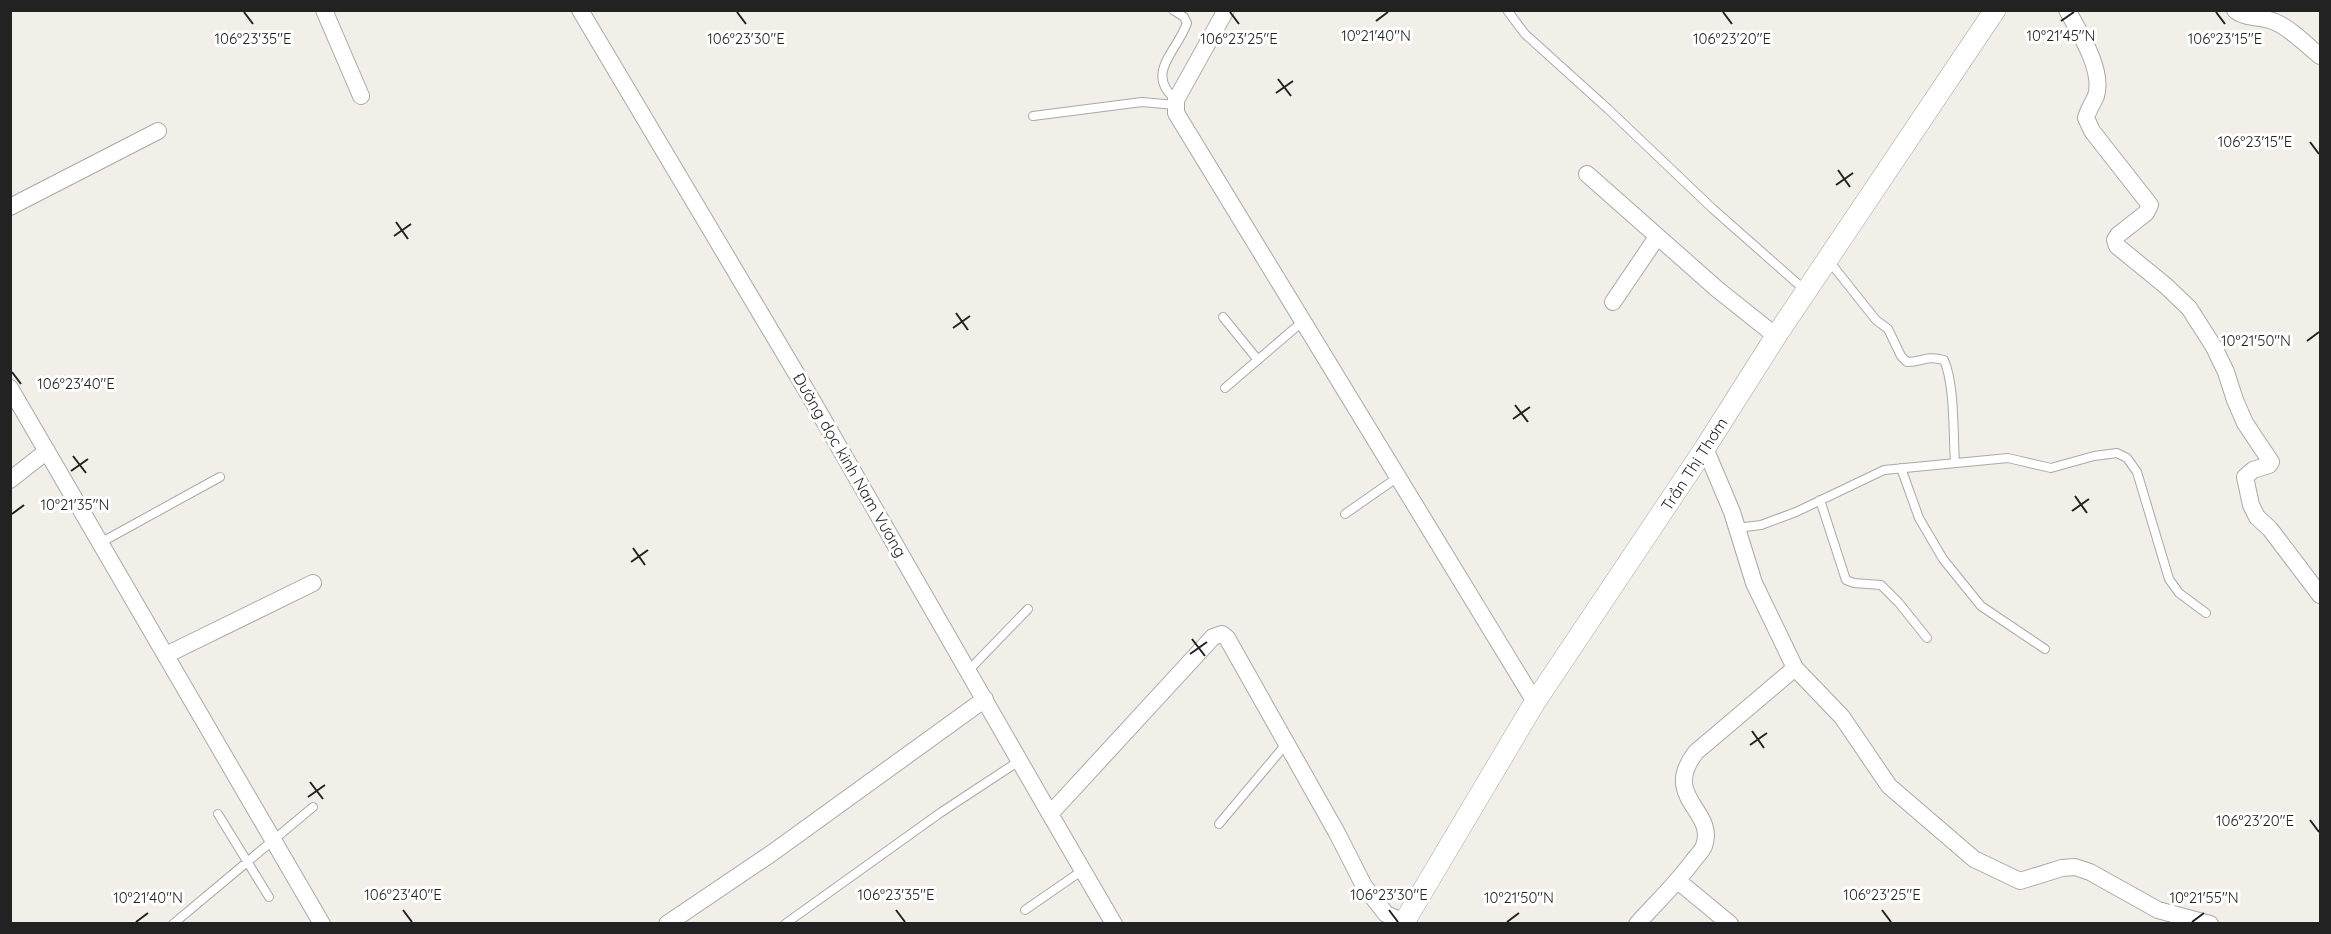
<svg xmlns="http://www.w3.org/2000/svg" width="2331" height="934" font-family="Quicksand,sans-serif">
	<rect width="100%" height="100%" fill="#f2efe9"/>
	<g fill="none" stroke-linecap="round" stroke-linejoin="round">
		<g stroke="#a9a9a9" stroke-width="10">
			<path id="service" d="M 1173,10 L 1184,17 L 1187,23 C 1177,52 1144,73 1176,100
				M 1507,10 L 1525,34 L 1608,109 L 1713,209 L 1806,291
				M 1033,116 L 1142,102 L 1175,105
				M 1829,261 L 1876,320 L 1888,329 L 1901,356 L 1907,362 C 1924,362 1924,355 1944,360 C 1955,385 1953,434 1955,463
				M 1223,317 L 1258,360
				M 1225,388 L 1302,322
				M 1901,468 L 1919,518 L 1943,559 L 1981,606 L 2045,649
				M 1820,500 L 1846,580 L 1854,583 L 1881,585 L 1899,603 L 1927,638
				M 1345,514 L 1398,477
				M 1737,528 L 1761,525 L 1796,512 L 1884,470 L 2008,458 L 2051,468 L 2094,456 L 2117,453 L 2127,458 L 2137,472 L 2169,579 L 2179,593 L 2206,613
				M 100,543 L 220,477
				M 968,671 L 1028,609
				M 218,814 L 269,897
				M 1219,824 L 1287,743
				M 1025,910 L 1083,870
				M 173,924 L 313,807
				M 785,924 L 940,813 L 1019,761"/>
		</g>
		<g stroke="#a9a9a9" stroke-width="18">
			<path id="minor" d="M 324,10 L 361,96
				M 580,10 L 812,400 L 1050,814 L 1114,924
				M 1226,10 L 1176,100 L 1176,113 L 1535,702
				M 2067,10 C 2079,32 2104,70 2096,96 C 2093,103 2088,110 2086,118 L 2092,131 L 2150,205 L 2146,213 L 2118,235 L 2115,240 L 2117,246 L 2166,286 L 2189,308 L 2214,347 L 2226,372 L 2235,400 L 2245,423 L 2271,462 L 2269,465 L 2253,470 L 2245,477 L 2251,505 L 2257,517 L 2270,529 L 2320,595
				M 2235,10 C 2245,19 2263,16 2275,22 C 2292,29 2306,45 2320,56
				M 1587,174 L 1717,289 L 1776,336
				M 10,207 L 158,131
				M 1613,302 L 1657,237
				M 10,388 L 322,924
				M 1705,448 L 1732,512 L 1754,583 L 1795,668 L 1842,717 L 1889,786 L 1974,859 L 2020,881 L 2062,868 L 2075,867 L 2090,872 L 2158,910 L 2210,924
				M 10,480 L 47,451
				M 166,655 L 313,583
				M 1050,814 L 1213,637 L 1222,634 L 1227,638 L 1337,833 L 1364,886 L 1386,914 L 1404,922
				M 1678,881 L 1730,924
				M 667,924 L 772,853 L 985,699
				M 1637,924 C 1656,903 1676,884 1693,861 C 1696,857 1702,851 1704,846 C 1717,810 1660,798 1696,752 L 1795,668"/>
		</g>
		<g stroke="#a9a9a9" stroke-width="22">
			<path id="tertiary" d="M 1403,924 L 1535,702 L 1705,448 L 1776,336 L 1995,10"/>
		</g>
		<use href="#service" stroke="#fff" stroke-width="8"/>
		<use href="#minor" stroke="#fff" stroke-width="16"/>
		<use href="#tertiary" stroke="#fff" stroke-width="21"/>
	</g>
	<path fill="none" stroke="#222" stroke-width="2" d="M 244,12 L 253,24M 737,12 L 746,24M 1230,12 L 1239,24M 1723,12 L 1732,24M 2216,12 L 2225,24M 1376,21 L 1388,12M 2061,21 L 2074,12M 1278,79 L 1291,96M 1276,93 L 1293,81M 2310,142 L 2319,154M 1838,170 L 1850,187M 1836,185 L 1853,173M 396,222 L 408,239M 394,236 L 411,224M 956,313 L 968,330M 953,328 L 970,316M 2307,341 L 2319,332M 12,372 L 21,384M 1515,405 L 1528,422M 1513,419 L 1530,407M 73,456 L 86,473M 71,471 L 88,459M 2075,496 L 2087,513M 2072,511 L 2089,499M 12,514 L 24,505M 633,548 L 645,565M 631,562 L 648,550M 1192,639 L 1205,656M 1190,654 L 1207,642M 1752,731 L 1764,748M 1750,745 L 1767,733M 310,782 L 323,799M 308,797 L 325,785M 2310,820 L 2319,832M 403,910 L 412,922M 896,910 L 905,922M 1389,910 L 1398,922M 1882,910 L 1891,922M 136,922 L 148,913M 1507,922 L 1519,913M 2192,922 L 2204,913"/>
	<g text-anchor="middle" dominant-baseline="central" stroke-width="6" stroke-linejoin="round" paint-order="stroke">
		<g font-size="16" fill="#222" stroke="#fff">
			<text transform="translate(1694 464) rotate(-57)">Trần Thị Thơm</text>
			<text transform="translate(850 465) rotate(60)">Đường dọc kinh Nam Vương</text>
		</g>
	</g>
	<g font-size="15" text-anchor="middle" fill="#222" stroke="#fff" stroke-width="6" stroke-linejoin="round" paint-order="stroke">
		<text x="1376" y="41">10°21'40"N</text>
		<text x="2061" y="41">10°21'45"N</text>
		<text x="253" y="44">106°23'35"E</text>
		<text x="746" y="44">106°23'30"E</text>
		<text x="1239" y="44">106°23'25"E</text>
		<text x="1732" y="44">106°23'20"E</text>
		<text x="2225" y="44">106°23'15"E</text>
		<text x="2255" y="147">106°23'15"E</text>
		<text x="2256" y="346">10°21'50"N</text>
		<text x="76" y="389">106°23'40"E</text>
		<text x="75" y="510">10°21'35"N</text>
		<text x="2255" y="826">106°23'20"E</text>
		<text x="403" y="900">106°23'40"E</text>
		<text x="896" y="900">106°23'35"E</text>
		<text x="1389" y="900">106°23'30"E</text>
		<text x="1882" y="900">106°23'25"E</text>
		<text x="148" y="903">10°21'40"N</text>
		<text x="1519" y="903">10°21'50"N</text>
		<text x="2204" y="903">10°21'55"N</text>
	</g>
	<rect width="2331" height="934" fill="none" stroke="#222222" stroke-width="24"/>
</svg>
